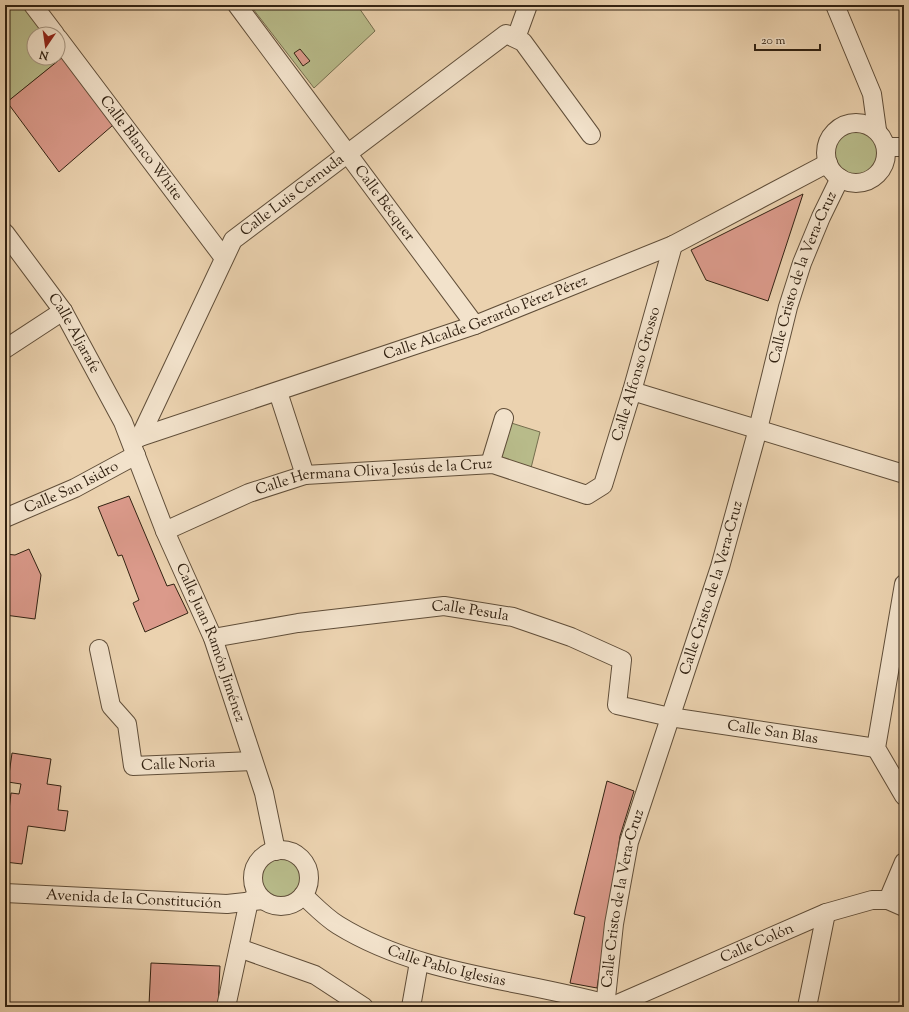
<svg xmlns="http://www.w3.org/2000/svg" width="909" height="1012" font-family="'Sorts Mill Goudy',serif">
	<rect width="100%" height="100%" fill="#ebd2af"/>
	<filter id="stains"><feTurbulence type="fractalNoise" baseFrequency=".005" numOctaves="4"/><feColorMatrix values="0 0 0 0 .2 0 0 0 0 .09 0 0 0 0 .02 0 0 0 .5 -.17"/></filter>
	<radialGradient id="worn" r=".72"><stop offset=".6" stop-color="#630" stop-opacity="0"/><stop offset="1" stop-color="#630" stop-opacity=".3"/></radialGradient>
	<path fill="#b8bb8a" stroke="#756e4e" d="M 5,5 L 33,5 L 55,34 L 34,34 L 34,58 L 58,58 L 58,38 L 69,52 L 5,104 Z
		M 250,5 L 357,5 L 375,31 L 314,88 Z
		M831 152a25 25 0 1 1 50 0a25 25 0 1 1-50 0Z
		M 505,421 L 540,432 L 529,476 L 493,464 Z
		M259 878a22 22 0 1 1 44 0a22 22 0 1 1-44 0Z"/>
	<path fill="#db9a8b" stroke="#322212" d="M 300,49 L 310,61 L 303,66 L 294,53 Z
		M 69,52 L 120,119 L 59,172 L 7,102 Z
		M 803,194 L 768,301 L 706,280 L 691,250 Z
		M 129,496 L 167,586 L 174,584 L 188,613 L 145,632 L 133,603 L 139,600 L 122,555 L 118,556 L 98,507 Z
		M 29,549 L 41,575 L 35,619 L 5,615 L 5,554 L 15,555 Z
		M 12,753 L 51,759 L 47,784 L 61,786 L 58,810 L 68,811 L 65,831 L 28,826 L 22,864 L 5,862 L 5,819 L 8,819 L 11,793 L 19,794 L 21,784 L 8,782 Z
		M 607,781 L 634,791 L 620,836 L 597,988 L 570,983 L 585,917 L 574,914 Z
		M 151,963 L 220,966 L 218,1007 L 149,1005 Z"/>
	<g fill="none" stroke-linecap="round" stroke-linejoin="round">
		<g stroke="#604e39" stroke-width="20">
			<g id="street">
				<path d="M 33,5 L 55,34"/>
				<path id="s1" d="M 237,5 L 475,325"/>
				<path d="M 835,5 L 872,94 L 877,130"/>
				<path id="s2" d="M 58,38 L 224,258"/>
				<path d="M 516,38 L 528,5"/>
				<circle cx="856" cy="153" r="30"/>
				<path d="M 886,147 L 904,147"/>
				<path id="s3" d="M 5,233 L 63,311 L 123,422 L 165,531 L 213,638 L 264,793 L 276,851"/>
				<path d="M 5,349 L 63,311"/>
				<path d="M 632,391 L 904,474"/>
				<path d="M 278,392 L 305,475"/>
				<path id="s4" d="M 140,437 L 233,240 L 506,34 L 523,42 L 591,135"/>
				<path id="s5" d="M 131,440 L 475,325 L 673,245 L 828,163"/>
				<path d="M 490,464 L 504,418"/>
				<path id="s6" d="M 5,518 L 75,488 L 136,455"/>
				<path id="s7" d="M 165,531 L 249,493 L 305,475 L 493,464 L 587,495 L 603,485 L 632,391 L 673,245"/>
				<path d="M 904,584 L 876,748 L 904,796"/>
				<path id="s8" d="M 213,638 L 298,623 L 444,606 L 513,617 L 571,637 L 622,660 L 617,705 L 670,717 L 876,748"/>
				<path id="s9" d="M 99,649 L 111,706 L 127,724 L 133,766 L 253,761"/>
				<circle cx="281" cy="878" r="28"/>
				<path id="s10" d="M 5,893 L 227,904 L 263,900"/>
				<path id="s11" d="M 303,895 C 314,905 325,917 338,925 C 422,977 524,979 618,1007"/>
				<path d="M 888,900 L 904,862"/>
				<path d="M 239,948 L 315,975 L 364,1007"/>
				<path id="s12" d="M 613,1006 L 826,913 L 872,900 L 888,900 L 904,907"/>
				<path d="M 226,1007 L 249,901"/>
				<path d="M 411,1007 L 419,962"/>
				<path id="s13" d="M 605,1007 L 614,924 L 629,842 L 720,567 L 758,429 L 788,307 L 802,263 L 821,217 L 840,178"/>
				<path d="M 807,1007 L 826,913"/>
			</g>
		</g>
		<use href="#street" stroke="#f2e2cb" stroke-width="18"/>
	</g>
	<g text-anchor="middle" dominant-baseline="central" stroke-width="3.5" stroke-linejoin="round" paint-order="stroke">
		<g font-size="15" fill="#322212" stroke="#f2e2cb">
			<text stroke="none"><textPath href="#s2" startOffset="138">Calle Blanco White</textPath></text>
			<text stroke="none"><textPath href="#s4" startOffset="292">Calle Luis Cernuda</textPath></text>
			<text stroke="none"><textPath href="#s1" startOffset="247">Calle Bécquer</textPath></text>
			<text stroke="none"><textPath href="#s13" startOffset="758">Calle Cristo de la Vera-Cruz</textPath></text>
			<text stroke="none"><textPath href="#s5" startOffset="375">Calle Alcalde Gerardo Pérez Pérez</textPath></text>
			<text stroke="none"><textPath href="#s3" startOffset="122">Calle Aljarafe</textPath></text>
			<text stroke="none"><textPath href="#s7" startOffset="573">Calle Alfonso Grosso</textPath></text>
			<text stroke="none"><textPath href="#s7" startOffset="219">Calle Hermana Oliva Jesús de la Cruz</textPath></text>
			<text stroke="none"><textPath href="#s6" startOffset="73">Calle San Isidro</textPath></text>
			<text stroke="none"><textPath href="#s13" startOffset="434">Calle Cristo de la Vera-Cruz</textPath></text>
			<text stroke="none"><textPath href="#s8" startOffset="260">Calle Pesula</textPath></text>
			<text stroke="none"><textPath href="#s3" startOffset="461">Calle Juan Ramón Jiménez</textPath></text>
			<text stroke="none"><textPath href="#s8" startOffset="624">Calle San Blas</textPath></text>
			<text stroke="none"><textPath href="#s9" startOffset="170">Calle Noria</textPath></text>
			<text stroke="none"><textPath href="#s10" startOffset="129">Avenida de la Constitución</textPath></text>
			<text stroke="none"><textPath href="#s13" startOffset="110">Calle Cristo de la Vera-Cruz</textPath></text>
			<text stroke="none"><textPath href="#s12" startOffset="157">Calle Colón</textPath></text>
			<text stroke="none"><textPath href="#s11" startOffset="163">Calle Pablo Iglesias</textPath></text>
		</g>
	</g>
	<rect width="909" height="1012" fill="none" stroke="#ebd2af" stroke-width="20"/>
	<rect x="6" y="6" width="897" height="1000" fill="none" stroke="#322212" stroke-width="2"/>
	<rect x="10" y="10" width="889" height="992" fill="none" stroke="#322212"/>
	<g transform="translate(46 46) rotate(193)"><circle r="19" fill="#f2e2cb" stroke="#a59581"/>
	<path d="M0-3L7 15L0 10L-7 15Z" fill="#8f2418"/>
	<text y="-6" font-size="11" font-weight="bold" text-anchor="middle" fill="#322212">N</text>
	</g>
	<path d="M755 44v6h65v-6" fill="none" stroke="#322212" stroke-width="2"/>
	<text x="761" y="44" font-size="12" fill="#322212" stroke="#f2e2cb" stroke-width="3" paint-order="stroke">20 m</text>
	<rect width="100%" height="100%" filter="url(#stains)"/>
	<rect width="100%" height="100%" fill="url(#worn)"/>
</svg>
